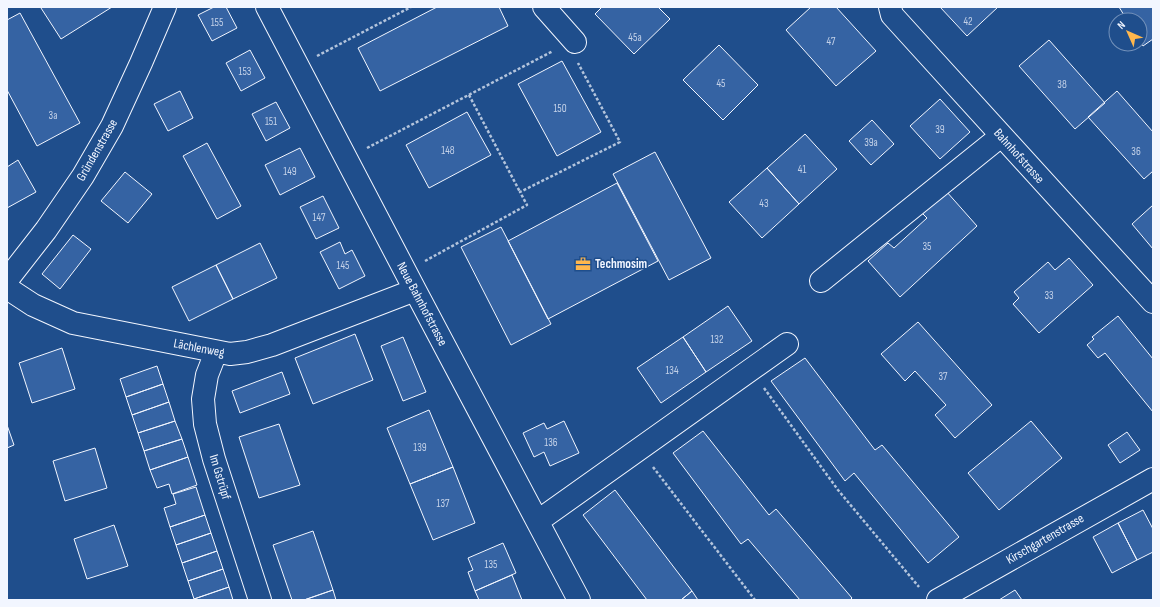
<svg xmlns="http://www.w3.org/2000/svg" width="1160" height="607" font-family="'Sofia Sans Condensed',sans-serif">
	<rect width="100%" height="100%" fill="#1f4e8c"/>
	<path fill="#3563a3" stroke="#f2f6ff" d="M 42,7 L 112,7 L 61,39 L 41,8 Z
		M 214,7 L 226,7 L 237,28 L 212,41 L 198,15 Z
		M 437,7 L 499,7 L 508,26 L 380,91 L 358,48 Z
		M 602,7 L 658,7 L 670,19 L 634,54 L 595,14 Z
		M 811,7 L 836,7 L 876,51 L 836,86 L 786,30 Z
		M 940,7 L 998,7 L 967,36 Z
		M 1119,7 L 1153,7 L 1153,39 L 1143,46 L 1140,41 L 1140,20 L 1127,20 Z
		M 20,13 L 80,123 L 37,146 L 7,90 L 7,20 Z
		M 1049,40 L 1105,103 L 1075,129 L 1019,66 Z
		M 719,45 L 758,85 L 723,120 L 683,80 Z
		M 250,50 L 265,78 L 241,91 L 226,63 Z
		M 562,61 L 601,132 L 557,156 L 518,84 Z
		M 180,91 L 193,118 L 168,131 L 154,104 Z
		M 1117,91 L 1153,132 L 1153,171 L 1144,179 L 1088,117 Z
		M 940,99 L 970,132 L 940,159 L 910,126 Z
		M 276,102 L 290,128 L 266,141 L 252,114 Z
		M 467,112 L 491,155 L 429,188 L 406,145 Z
		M 872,120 L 894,144 L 871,165 L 849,141 Z
		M 805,134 L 837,169 L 799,204 L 767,168 Z
		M 207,143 L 241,206 L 217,219 L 183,156 Z
		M 300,148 L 315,177 L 280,195 L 265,165 Z
		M 655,152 L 711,258 L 669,280 L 613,174 Z
		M 18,160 L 36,192 L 7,208 L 7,167 Z
		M 767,168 L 799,204 L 762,238 L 729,202 Z
		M 125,172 L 152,194 L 128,223 L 101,201 Z
		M 617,183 L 658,261 L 548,319 L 508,241 Z
		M 946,191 L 977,226 L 900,297 L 868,261 L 888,243 L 894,248 L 927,218 L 922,213 Z
		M 323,196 L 339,228 L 316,239 L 300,207 Z
		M 1153,205 L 1153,249 L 1132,224 Z
		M 501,227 L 551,324 L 511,345 L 461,247 Z
		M 73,235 L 91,249 L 60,289 L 42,274 Z
		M 340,242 L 345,254 L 352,250 L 365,276 L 339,289 L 320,252 Z
		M 260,243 L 277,278 L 233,299 L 216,265 Z
		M 1069,258 L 1093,285 L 1039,333 L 1013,304 L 1019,298 L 1014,292 L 1048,262 L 1055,270 Z
		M 216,265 L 233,299 L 189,321 L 172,287 Z
		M 728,306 L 752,341 L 706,372 L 683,337 Z
		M 1118,316 L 1153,359 L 1153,412 L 1105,353 L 1098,358 L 1087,345 L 1094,339 L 1092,337 Z
		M 918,322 L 992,405 L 955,438 L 935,415 L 946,405 L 915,371 L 905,381 L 881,354 Z
		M 355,334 L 373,380 L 313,404 L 295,358 Z
		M 403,337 L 426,392 L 403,401 L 381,346 Z
		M 683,337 L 706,372 L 661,403 L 637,368 Z
		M 62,348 L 75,389 L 32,403 L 19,363 Z
		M 805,358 L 875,450 L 882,445 L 959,537 L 928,563 L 854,473 L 845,481 L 771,381 Z
		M 157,366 L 163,384 L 126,397 L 120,379 Z
		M 282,372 L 290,394 L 240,413 L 232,391 Z
		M 163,384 L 169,402 L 132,415 L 126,397 Z
		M 169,402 L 175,421 L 138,433 L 132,415 Z
		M 429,410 L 453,467 L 410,484 L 387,428 Z
		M 175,421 L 182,439 L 144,451 L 138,433 Z
		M 564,421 L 579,453 L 550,466 L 544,452 L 534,457 L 523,433 L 544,423 L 547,429 Z
		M 1031,421 L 1062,458 L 999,510 L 968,473 Z
		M 279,424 L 300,485 L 259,498 L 239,437 Z
		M 7,425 L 14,445 L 7,448 Z
		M 703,431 L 769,515 L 776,509 L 852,598 L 850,600 L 800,600 L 748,539 L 741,544 L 673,453 Z
		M 1127,432 L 1140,450 L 1120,463 L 1108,445 Z
		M 182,439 L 188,457 L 150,470 L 144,451 Z
		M 95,448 L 107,488 L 65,501 L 53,461 Z
		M 188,457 L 197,485 L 172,494 L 169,484 L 157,488 L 150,470 Z
		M 453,467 L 475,523 L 433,540 L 410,484 Z
		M 196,487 L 205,515 L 170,527 L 164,508 L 176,504 L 173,494 Z
		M 615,490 L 692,591 L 681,600 L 647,600 L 583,515 Z
		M 1143,510 L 1153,529 L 1153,552 L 1137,560 L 1118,523 Z
		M 205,515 L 211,533 L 176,545 L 170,527 Z
		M 1118,523 L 1137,560 L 1112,573 L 1093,537 Z
		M 114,525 L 128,566 L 87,579 L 74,539 Z
		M 313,531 L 333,590 L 304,600 L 292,600 L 273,545 Z
		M 211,533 L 217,551 L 182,563 L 176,545 Z
		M 503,543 L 516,573 L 475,591 L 468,572 L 473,570 L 468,558 Z
		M 217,551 L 223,569 L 188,581 L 182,563 Z
		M 223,569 L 229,587 L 194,599 L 188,581 Z
		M 512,575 L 522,600 L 479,600 L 475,591 Z
		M 229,587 L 233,600 L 194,600 L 194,599 Z
		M 333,590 L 336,600 L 304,600 Z
		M 1015,590 L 1022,600 L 999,600 Z
		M 692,591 L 698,600 L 681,600 Z"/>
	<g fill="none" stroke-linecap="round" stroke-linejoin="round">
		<g stroke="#f2f6ff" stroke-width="24">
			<path id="minor" d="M 267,7 L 415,290 L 579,600
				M 544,7 L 575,42
				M 890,7 L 892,15 L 1153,302
				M 7,280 L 46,230 L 83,176 L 112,126 L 141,63 L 165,7
				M 821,281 L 1001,136
				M 7,288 L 33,305 L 73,323 L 230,354 L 247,352 L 272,345 L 415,290
				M 216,352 L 207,375 L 203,399 L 205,424 L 214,459 L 260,600
				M 538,521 L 787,344
				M 938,600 L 1153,479"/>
		</g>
		<path stroke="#b3c4dc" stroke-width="2.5" stroke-dasharray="3 2" stroke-linecap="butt" d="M 317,56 L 411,7
			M 469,95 L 520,192
			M 367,148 L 553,51
			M 425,261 L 527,205 L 520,192 L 620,142 L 578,63
			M 764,388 L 838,490 L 919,587
			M 653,467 L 755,600"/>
		<use href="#minor" stroke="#1f4e8c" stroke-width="22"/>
	</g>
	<defs>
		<g id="office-bare" transform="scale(1.2)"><path d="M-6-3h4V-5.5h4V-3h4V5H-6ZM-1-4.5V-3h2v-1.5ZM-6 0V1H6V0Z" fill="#ffb74d" stroke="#1f4e8c" stroke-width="2.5" paint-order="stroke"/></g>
	</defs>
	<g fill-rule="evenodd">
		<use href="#office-bare" x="583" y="264"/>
	</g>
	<g text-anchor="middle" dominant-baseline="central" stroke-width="3" stroke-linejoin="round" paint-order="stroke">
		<g font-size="11" fill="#c3d1e8">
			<text x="968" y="21">42</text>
			<text x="217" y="22">155</text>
			<text x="635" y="37">45a</text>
			<text x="831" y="41">47</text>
			<text x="245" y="71">153</text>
			<text x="721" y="83">45</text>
			<text x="1062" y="84">38</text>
			<text x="560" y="108">150</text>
			<text x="53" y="115">3a</text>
			<text x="271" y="121">151</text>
			<text x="940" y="129">39</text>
			<text x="871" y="142">39a</text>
			<text x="448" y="150">148</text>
			<text x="1136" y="151">36</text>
			<text x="802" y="169">41</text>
			<text x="290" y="171">149</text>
			<text x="764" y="203">43</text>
			<text x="319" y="217">147</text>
			<text x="927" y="246">35</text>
			<text x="343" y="265">145</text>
			<text x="1049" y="295">33</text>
			<text x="717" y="339">132</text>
			<text x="672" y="370">134</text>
			<text x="943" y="376">37</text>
			<text x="551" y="442">136</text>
			<text x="420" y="447">139</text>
			<text x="443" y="503">137</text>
			<text x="491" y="564">135</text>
		</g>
		<g font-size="13" fill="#f2f6ff" stroke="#1f4e8c">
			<text transform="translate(97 150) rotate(-60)">Gründenstrasse</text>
			<text transform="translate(1019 156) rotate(48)">Bahnhofstrasse</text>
			<text transform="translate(422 304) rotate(62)">Neue Bahnhofstrasse</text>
			<text transform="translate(199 348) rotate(11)">Lächlenweg</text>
			<text transform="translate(220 477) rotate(73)">Im Gstrüpf</text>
			<text transform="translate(1045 539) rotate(-30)">Kirschgartenstrasse</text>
		</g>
		<g font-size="13" font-weight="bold" fill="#f2f6ff" stroke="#1f4e8c" text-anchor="start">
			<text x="595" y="264">Techmosim</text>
		</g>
	</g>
	<rect width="1160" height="607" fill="none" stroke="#f2f6ff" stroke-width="16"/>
	<g transform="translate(1128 32) rotate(315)"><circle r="19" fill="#1f4e8c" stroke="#7391ba"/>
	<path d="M0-3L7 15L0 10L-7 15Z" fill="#ffb74d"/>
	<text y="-6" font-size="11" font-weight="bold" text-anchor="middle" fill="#f2f6ff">N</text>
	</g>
</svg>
